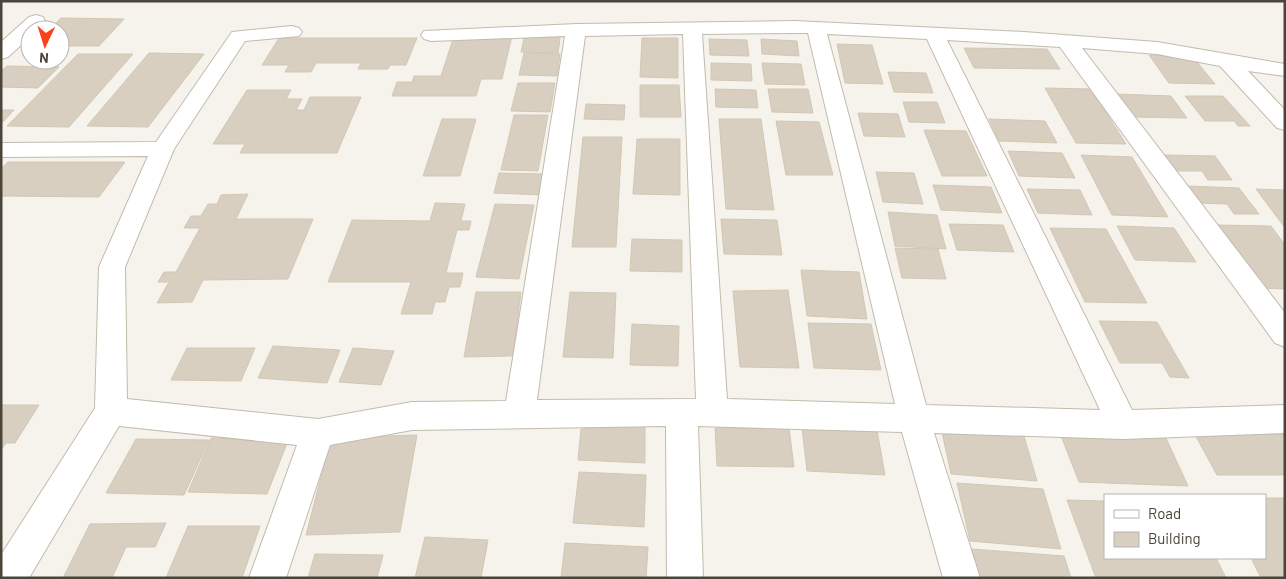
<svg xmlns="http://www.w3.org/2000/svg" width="1286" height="579" font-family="Barlow,sans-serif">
	<rect width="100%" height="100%" fill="#f6f3ec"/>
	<path fill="#d8cfc1" stroke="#d3c7b4" d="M 61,18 L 124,19 L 99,46 L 60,46 L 60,30 L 49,30 Z
		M 561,32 L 558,53 L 521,52 L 525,34 Z
		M 454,36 L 512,36 L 502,79 L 481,79 L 476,96 L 392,96 L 397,82 L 412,82 L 414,76 L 441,76 Z
		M 279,38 L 417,38 L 406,65 L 390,65 L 388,69 L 358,69 L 361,63 L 316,63 L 311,72 L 285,72 L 289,65 L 262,65 Z
		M 642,38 L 678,38 L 678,78 L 640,77 Z
		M 709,39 L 747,40 L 749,56 L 710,55 Z
		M 761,39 L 797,41 L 799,56 L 762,54 Z
		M 837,44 L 872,45 L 883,84 L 845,83 Z
		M 964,48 L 1047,49 L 1060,69 L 974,68 Z
		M 149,53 L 204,54 L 148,127 L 87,126 Z
		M 524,53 L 560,54 L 557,76 L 519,75 Z
		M 78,54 L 133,54 L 69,127 L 7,126 Z
		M 1149,55 L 1193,57 L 1215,84 L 1169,83 Z
		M 711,63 L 751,64 L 752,81 L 711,80 Z
		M 762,63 L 801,64 L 805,85 L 765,84 Z
		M 7,66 L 59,67 L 38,88 L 1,87 L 1,71 Z
		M 888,72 L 926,73 L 933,93 L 894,92 Z
		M 518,83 L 555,83 L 550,112 L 511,111 Z
		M 640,85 L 679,85 L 681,117 L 640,117 Z
		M 1045,88 L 1091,89 L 1126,144 L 1076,143 Z
		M 715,89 L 756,90 L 758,108 L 716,107 Z
		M 768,89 L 808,89 L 813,113 L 772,112 Z
		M 247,90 L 291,90 L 286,99 L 302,99 L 296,110 L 304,110 L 310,97 L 361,97 L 337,153 L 240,153 L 245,144 L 213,144 Z
		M 1117,94 L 1171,96 L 1187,118 L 1132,117 Z
		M 1185,96 L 1223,96 L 1250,126 L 1238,126 L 1234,121 L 1205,121 Z
		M 903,102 L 937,102 L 945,123 L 909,122 Z
		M 586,104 L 625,105 L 624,120 L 584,119 Z
		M 1,110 L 14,110 L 1,124 Z
		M 858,113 L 898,114 L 905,137 L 864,136 Z
		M 514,115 L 548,115 L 538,171 L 501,170 Z
		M 442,119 L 476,119 L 460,176 L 423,176 Z
		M 719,119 L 761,119 L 774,210 L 726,209 Z
		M 989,119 L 1045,121 L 1057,143 L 999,141 Z
		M 776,121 L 819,122 L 833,175 L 786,175 Z
		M 924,130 L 966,131 L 987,176 L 942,176 Z
		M 583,137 L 622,137 L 616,247 L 572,247 Z
		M 637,139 L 680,139 L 680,195 L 633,194 Z
		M 1008,151 L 1062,153 L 1075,178 L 1019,176 Z
		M 1081,155 L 1132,157 L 1168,217 L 1112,215 Z
		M 1164,155 L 1215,156 L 1232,180 L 1208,180 L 1202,171 L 1175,171 Z
		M 8,162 L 125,162 L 99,197 L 1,196 L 1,169 Z
		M 876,172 L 914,173 L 923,204 L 883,202 Z
		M 499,173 L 546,174 L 542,195 L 494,193 Z
		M 933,185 L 991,187 L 1002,213 L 941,210 Z
		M 1186,186 L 1239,188 L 1259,214 L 1234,214 L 1227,204 L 1198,203 Z
		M 1027,189 L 1080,190 L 1092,215 L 1038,213 Z
		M 1256,189 L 1285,190 L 1285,228 Z
		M 248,194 L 236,219 L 313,219 L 288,279 L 203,280 L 192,302 L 157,303 L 169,282 L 158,282 L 164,272 L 176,272 L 200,228 L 184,228 L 191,216 L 201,216 L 208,204 L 217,204 L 221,195 Z
		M 435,203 L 465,204 L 461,221 L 471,221 L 469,230 L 457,230 L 446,273 L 463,273 L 460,287 L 449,287 L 445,302 L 435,302 L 432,314 L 401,314 L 411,282 L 328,282 L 352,220 L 430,221 Z
		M 495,204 L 534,205 L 519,279 L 476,277 Z
		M 888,212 L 937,215 L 946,249 L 895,246 Z
		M 721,219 L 777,220 L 782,255 L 724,254 Z
		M 949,224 L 1003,225 L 1014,252 L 957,250 Z
		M 1216,225 L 1271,226 L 1285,245 L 1285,289 L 1258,288 Z
		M 1117,226 L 1174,228 L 1196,262 L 1135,260 Z
		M 1050,228 L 1106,229 L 1147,303 L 1085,302 Z
		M 632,239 L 682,240 L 682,272 L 630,271 Z
		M 895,248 L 938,249 L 946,279 L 902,278 Z
		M 801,270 L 859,272 L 867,319 L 807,316 Z
		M 788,290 L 799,368 L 740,367 L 733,291 Z
		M 476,292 L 521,292 L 513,356 L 464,357 Z
		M 570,292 L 616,293 L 613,358 L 563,357 Z
		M 1099,321 L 1157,322 L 1189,378 L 1170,377 L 1162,363 L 1120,363 Z
		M 808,323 L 871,324 L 881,370 L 814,368 Z
		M 632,324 L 679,326 L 678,366 L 630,365 Z
		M 273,346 L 340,350 L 327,383 L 258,378 Z
		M 187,348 L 255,348 L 241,381 L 171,380 Z
		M 353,348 L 394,351 L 381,385 L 339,382 Z
		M 1,405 L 39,405 L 15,443 L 6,443 L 1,450 Z
		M 645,423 L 645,463 L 578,460 L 581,429 Z
		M 940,423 L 1022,429 L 1037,481 L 951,474 Z
		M 715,428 L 789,428 L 794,467 L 717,466 Z
		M 802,428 L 877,430 L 885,475 L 807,471 Z
		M 1060,433 L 1165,436 L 1188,486 L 1079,482 Z
		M 1194,433 L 1285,434 L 1285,475 L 1217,475 Z
		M 417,435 L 400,532 L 306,535 L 331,438 Z
		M 211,438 L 288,441 L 267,494 L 188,492 Z
		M 136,439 L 209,440 L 184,495 L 106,493 Z
		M 579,472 L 646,475 L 644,527 L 573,523 Z
		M 957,483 L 1043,489 L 1061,549 L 970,541 Z
		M 1265,498 L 1285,498 L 1285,578 L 1261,578 L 1251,558 L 1265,558 Z
		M 1067,500 L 1105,501 L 1105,558 L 1216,558 L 1226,578 L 1096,578 Z
		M 166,523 L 155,547 L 126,547 L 112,578 L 63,578 L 90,524 Z
		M 188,526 L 260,526 L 242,578 L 166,578 Z
		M 425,537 L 488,540 L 481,578 L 415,578 Z
		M 565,543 L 648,547 L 646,578 L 561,578 Z
		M 972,549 L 1064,556 L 1071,578 L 978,578 Z
		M 315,554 L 383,555 L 377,578 L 308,578 Z"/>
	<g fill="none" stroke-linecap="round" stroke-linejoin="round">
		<g stroke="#c2bbae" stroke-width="2">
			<path id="minor" d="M 36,15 L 43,17 L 45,21 L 37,30 L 30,30 L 30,37 L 8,57 L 1,59 L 1,42 L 29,17 Z
				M 795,21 L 1024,32 L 1157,42 L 1285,64 L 1285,76 L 1248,71 L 1285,110 L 1285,130 L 1277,128 L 1220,66 L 1157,54 L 1082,48 L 1285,313 L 1285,347 L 1275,343 L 1060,47 L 947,40 L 1132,410 L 1285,405 L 1285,433 L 1123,439 L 934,433 L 980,578 L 943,578 L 902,432 L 698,426 L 703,578 L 667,578 L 666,426 L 412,430 L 330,445 L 286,578 L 249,578 L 297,445 L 119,426 L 29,578 L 1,578 L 1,555 L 95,408 L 99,267 L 148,156 L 1,157 L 1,143 L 156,142 L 232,32 L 292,26 L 299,28 L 302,32 L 299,36 L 245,41 L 174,149 L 125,267 L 127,399 L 318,419 L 412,402 L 506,401 L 565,36 L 431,41 L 424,39 L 421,35 L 424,31 L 576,24 ZM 795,33 L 808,33 L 895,404 L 727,399 L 702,34 ZM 683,34 L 696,399 L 537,400 L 585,36 ZM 827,34 L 927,39 L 1100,410 L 926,405 Z"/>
		</g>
		<use href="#minor" fill="#fff" fill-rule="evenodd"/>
	</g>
	<rect width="1286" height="579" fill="none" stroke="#4b4439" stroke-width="5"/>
	<rect x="1104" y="494" width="162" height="65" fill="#ffffff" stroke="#b7b4b0"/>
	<rect x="1114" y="510" width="25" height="8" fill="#ffffff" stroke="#b7b4b0"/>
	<text x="1148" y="519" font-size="15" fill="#4b4439">Road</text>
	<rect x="1114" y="532" width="25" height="15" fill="#d8cfc1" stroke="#b7b4b0"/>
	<text x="1148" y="544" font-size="15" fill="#4b4439">Building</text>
	<g transform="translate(45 45) rotate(184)"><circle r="24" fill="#ffffff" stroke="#b7b4b0"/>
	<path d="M0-4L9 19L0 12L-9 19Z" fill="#fc3f1d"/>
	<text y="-8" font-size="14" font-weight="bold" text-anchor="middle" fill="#4b4439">N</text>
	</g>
</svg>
